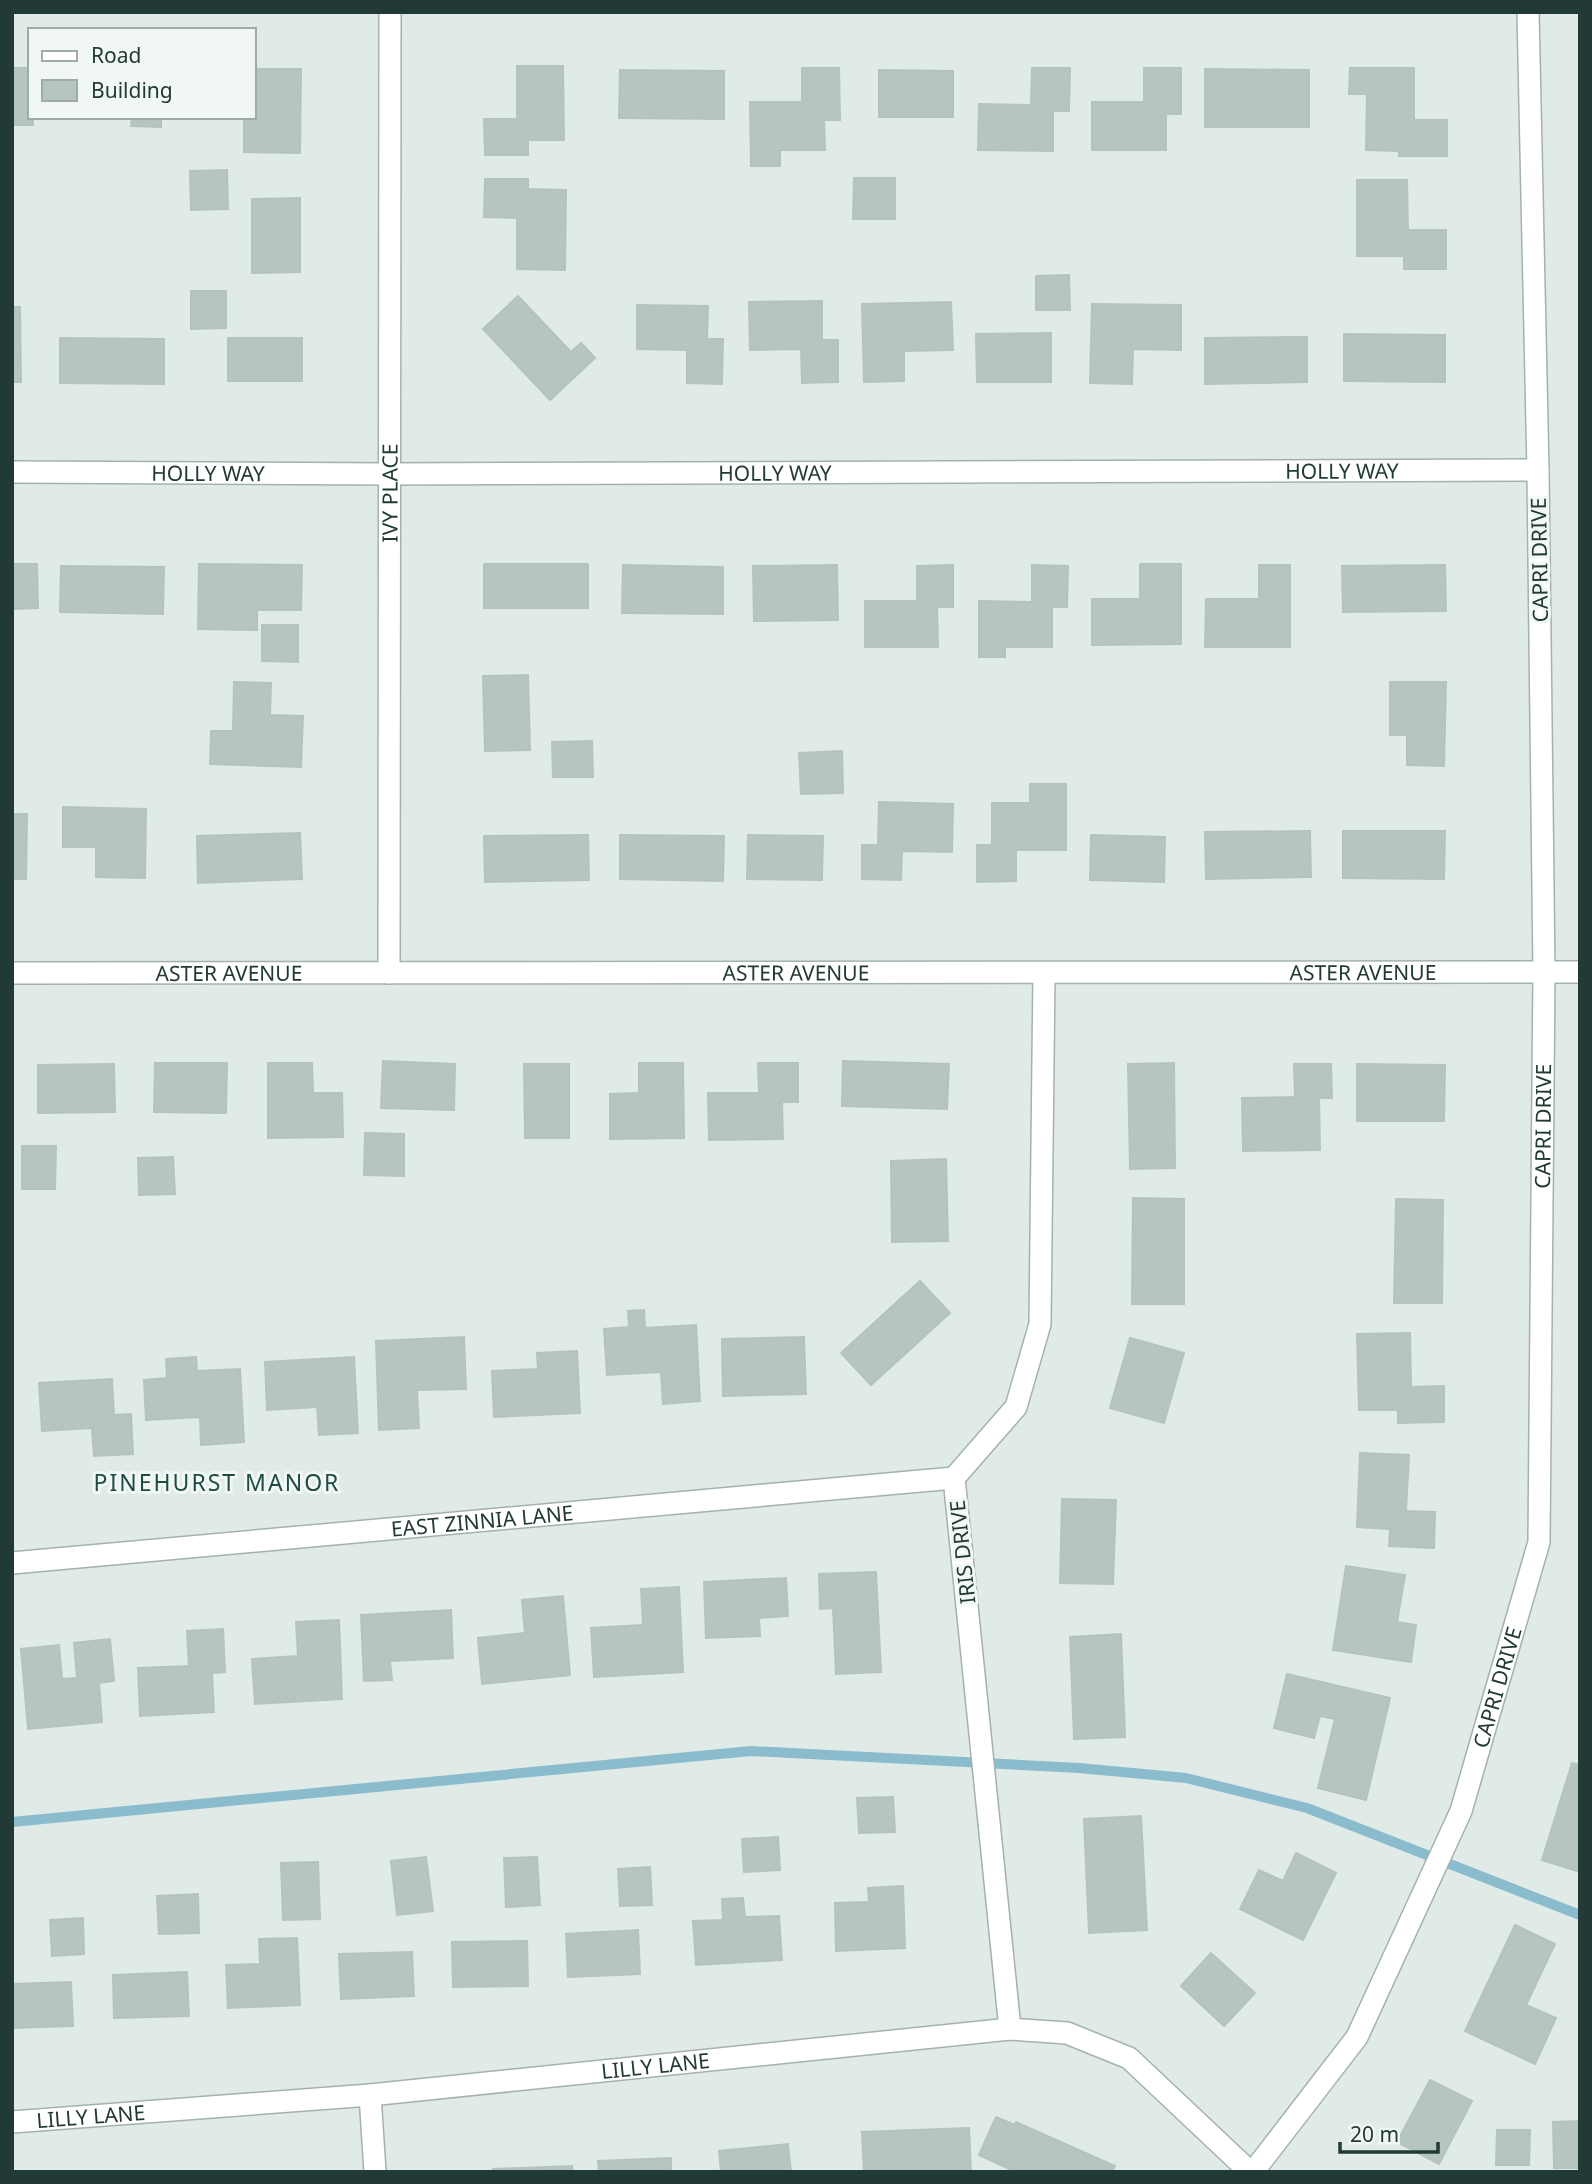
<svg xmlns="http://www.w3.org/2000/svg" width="1592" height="2184" font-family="'Noto Sans',sans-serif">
	<rect width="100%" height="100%" fill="#e0eae7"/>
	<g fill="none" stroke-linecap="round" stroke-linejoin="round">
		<path stroke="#8abccd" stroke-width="10" d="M 12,1822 L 751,1751 L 1079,1768 L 1186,1778 L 1307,1808 L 1580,1915"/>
	</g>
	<path fill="#b6c5c0" stroke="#b3c4be" stroke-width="2" d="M 517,66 L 563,66 L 564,140 L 528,140 L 528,155 L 485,155 L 484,119 L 517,119 Z
		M 12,68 L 30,68 L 30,117 L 33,117 L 33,125 L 12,125 Z
		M 802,68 L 839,68 L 840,120 L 824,120 L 825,150 L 780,150 L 780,166 L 751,166 L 750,102 L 802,102 Z
		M 1032,68 L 1070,68 L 1069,111 L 1053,111 L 1053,151 L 978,150 L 979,104 L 1031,105 Z
		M 1144,68 L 1181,68 L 1181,114 L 1166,114 L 1166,150 L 1092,150 L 1092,102 L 1144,102 Z
		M 1350,68 L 1414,68 L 1414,120 L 1447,120 L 1447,156 L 1399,156 L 1399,151 L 1366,150 L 1367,94 L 1349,94 Z
		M 254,69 L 301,69 L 300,153 L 244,152 L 244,117 L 254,117 Z
		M 1205,69 L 1309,70 L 1309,127 L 1205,127 Z
		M 620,70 L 724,71 L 724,119 L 619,118 Z
		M 879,70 L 953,71 L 953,117 L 879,117 Z
		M 109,117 L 161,117 L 161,127 L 131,126 L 132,118 Z
		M 227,170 L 228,209 L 191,210 L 190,171 Z
		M 854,178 L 895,178 L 895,219 L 853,219 Z
		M 485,179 L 528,179 L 528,189 L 566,190 L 565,270 L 517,269 L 517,218 L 484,217 Z
		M 1357,180 L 1407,180 L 1408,230 L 1446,230 L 1446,269 L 1404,269 L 1404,256 L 1357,256 Z
		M 300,198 L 300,272 L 252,273 L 252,199 Z
		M 1069,275 L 1070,310 L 1036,310 L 1036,276 Z
		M 191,291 L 226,291 L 226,328 L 191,329 Z
		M 518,296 L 571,352 L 581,343 L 595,358 L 550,400 L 483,329 Z
		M 822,301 L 822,340 L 838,340 L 838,382 L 802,383 L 801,349 L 750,350 L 749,302 Z
		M 951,302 L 953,350 L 904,351 L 904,381 L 864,382 L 862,304 Z
		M 1092,304 L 1181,305 L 1181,350 L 1133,349 L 1132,384 L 1090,383 Z
		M 637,305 L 708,306 L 707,339 L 723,339 L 722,384 L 687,383 L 687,350 L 637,349 Z
		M 12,307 L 20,307 L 21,382 L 12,382 Z
		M 1051,333 L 1051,382 L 977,382 L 976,334 Z
		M 1344,334 L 1445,335 L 1445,382 L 1344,381 Z
		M 1307,337 L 1307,382 L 1205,384 L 1205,338 Z
		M 60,338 L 164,339 L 164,384 L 60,383 Z
		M 228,338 L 302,338 L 302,381 L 228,381 Z
		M 12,564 L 37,564 L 38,608 L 12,609 Z
		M 199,564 L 302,565 L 301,610 L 257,610 L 257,630 L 198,629 Z
		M 484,564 L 588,564 L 588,608 L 484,608 Z
		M 1140,564 L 1181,564 L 1181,644 L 1092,645 L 1092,599 L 1140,599 Z
		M 623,565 L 723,567 L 723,614 L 622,613 Z
		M 837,565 L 838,620 L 754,621 L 753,566 Z
		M 953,565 L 953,607 L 937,607 L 938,647 L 865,647 L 865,601 L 917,601 L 917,566 Z
		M 1032,565 L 1068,566 L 1067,607 L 1052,607 L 1052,647 L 1005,647 L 1005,657 L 979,657 L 979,601 L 1032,602 Z
		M 1259,565 L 1290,565 L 1290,647 L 1205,647 L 1206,599 L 1259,599 Z
		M 1445,565 L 1446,611 L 1343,612 L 1342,566 Z
		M 61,566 L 164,567 L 163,614 L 60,612 Z
		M 262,625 L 298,625 L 298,662 L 262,661 Z
		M 528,675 L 530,750 L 485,751 L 483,676 Z
		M 234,682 L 271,683 L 270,715 L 303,716 L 301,767 L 210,764 L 211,731 L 233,731 Z
		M 1390,682 L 1446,682 L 1444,766 L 1407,765 L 1407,735 L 1390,735 Z
		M 592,741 L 593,777 L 553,777 L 552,742 Z
		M 842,751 L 843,793 L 801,794 L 799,753 Z
		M 1030,784 L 1066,784 L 1066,850 L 1016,850 L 1016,881 L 977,882 L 977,845 L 992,845 L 992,803 L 1030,803 Z
		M 879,802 L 953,804 L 952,852 L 902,851 L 901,880 L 862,879 L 862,845 L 878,845 Z
		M 63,807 L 146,809 L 145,878 L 96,877 L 96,847 L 63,847 Z
		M 12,814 L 27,814 L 26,879 L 12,879 Z
		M 1310,831 L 1311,877 L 1206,879 L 1205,832 Z
		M 1343,831 L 1445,831 L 1444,879 L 1343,878 Z
		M 300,833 L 302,879 L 198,883 L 197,836 Z
		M 588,835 L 589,880 L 485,882 L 484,836 Z
		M 620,835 L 724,836 L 723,881 L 620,879 Z
		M 748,835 L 823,836 L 822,880 L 747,879 Z
		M 1091,835 L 1165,837 L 1164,882 L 1090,880 Z
		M 383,1061 L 455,1064 L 454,1110 L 381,1108 Z
		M 843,1061 L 949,1064 L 947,1109 L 842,1106 Z
		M 155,1063 L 227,1063 L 226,1113 L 154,1112 Z
		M 268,1063 L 312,1063 L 313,1093 L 342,1093 L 343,1137 L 268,1138 Z
		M 639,1063 L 683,1063 L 684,1138 L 610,1139 L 610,1094 L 639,1093 Z
		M 758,1063 L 798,1063 L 798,1102 L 782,1102 L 783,1139 L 709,1140 L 708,1093 L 759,1093 Z
		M 1174,1063 L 1175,1168 L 1130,1169 L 1128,1064 Z
		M 114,1064 L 115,1112 L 38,1113 L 38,1065 Z
		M 524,1064 L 569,1064 L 569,1138 L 525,1138 Z
		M 1294,1064 L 1331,1064 L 1332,1098 L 1319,1098 L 1320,1150 L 1243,1151 L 1242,1098 L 1295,1097 Z
		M 1357,1064 L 1445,1065 L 1444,1121 L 1357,1121 Z
		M 365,1133 L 404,1134 L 404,1176 L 364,1175 Z
		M 22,1146 L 56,1146 L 55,1189 L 22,1189 Z
		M 173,1157 L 175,1194 L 139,1195 L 138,1158 Z
		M 946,1159 L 948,1241 L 892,1242 L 891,1161 Z
		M 1133,1198 L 1184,1199 L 1184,1304 L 1132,1304 Z
		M 1396,1199 L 1443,1200 L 1442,1303 L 1394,1303 Z
		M 920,1281 L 950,1313 L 871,1385 L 841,1353 Z
		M 644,1310 L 645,1328 L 696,1325 L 700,1401 L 663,1404 L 661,1372 L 607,1375 L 604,1329 L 629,1327 L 628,1311 Z
		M 1410,1333 L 1411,1387 L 1444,1386 L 1444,1422 L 1398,1423 L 1398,1410 L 1359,1410 L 1357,1334 Z
		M 464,1337 L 466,1389 L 417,1390 L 419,1428 L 379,1430 L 376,1341 Z
		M 804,1337 L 806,1394 L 723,1396 L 722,1339 Z
		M 1130,1338 L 1184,1353 L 1164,1423 L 1110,1408 Z
		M 577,1351 L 580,1413 L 494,1417 L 492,1371 L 538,1369 L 537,1353 Z
		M 196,1357 L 197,1371 L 240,1369 L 244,1442 L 201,1445 L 200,1417 L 146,1420 L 144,1380 L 167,1378 L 166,1359 Z
		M 354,1357 L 358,1433 L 319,1435 L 317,1407 L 267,1410 L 265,1362 Z
		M 112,1379 L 114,1415 L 131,1414 L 133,1454 L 94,1456 L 92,1428 L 42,1431 L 39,1383 Z
		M 1360,1453 L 1409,1455 L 1406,1511 L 1435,1512 L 1434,1548 L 1389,1546 L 1390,1529 L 1357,1527 Z
		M 1062,1499 L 1116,1500 L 1113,1584 L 1060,1583 Z
		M 1346,1566 L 1405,1575 L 1397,1622 L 1416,1625 L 1411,1662 L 1333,1650 Z
		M 876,1572 L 881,1672 L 836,1674 L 833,1608 L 820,1609 L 819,1574 Z
		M 786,1578 L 788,1616 L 759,1618 L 760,1636 L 706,1638 L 704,1582 Z
		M 679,1587 L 683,1672 L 594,1677 L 591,1628 L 643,1625 L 641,1589 Z
		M 563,1596 L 570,1675 L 482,1684 L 478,1638 L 525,1633 L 522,1600 Z
		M 451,1610 L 453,1658 L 390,1661 L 392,1680 L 364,1681 L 361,1615 Z
		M 339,1620 L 342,1699 L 255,1704 L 252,1659 L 298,1656 L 296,1622 Z
		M 223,1629 L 225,1672 L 212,1673 L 214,1712 L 140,1716 L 138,1668 L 189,1666 L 187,1631 Z
		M 1121,1634 L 1125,1737 L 1074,1739 L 1070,1637 Z
		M 110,1639 L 114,1681 L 99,1683 L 102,1722 L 28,1729 L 21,1649 L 59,1645 L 62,1679 L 77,1678 L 74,1643 Z
		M 1287,1674 L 1390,1698 L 1366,1800 L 1318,1788 L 1335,1719 L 1320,1716 L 1314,1738 L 1274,1728 Z
		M 1572,1763 L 1580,1765 L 1580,1872 L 1542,1860 Z
		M 893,1797 L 895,1832 L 859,1833 L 857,1798 Z
		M 1141,1816 L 1147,1930 L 1089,1933 L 1084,1819 Z
		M 778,1837 L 780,1870 L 744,1872 L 742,1839 Z
		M 1296,1853 L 1336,1873 L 1303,1940 L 1240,1909 L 1259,1870 L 1283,1881 Z
		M 426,1857 L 433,1911 L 397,1915 L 391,1861 Z
		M 537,1857 L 540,1905 L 506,1907 L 504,1858 Z
		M 318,1862 L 320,1919 L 283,1920 L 281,1863 Z
		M 650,1867 L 652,1905 L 620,1906 L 618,1869 Z
		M 903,1886 L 905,1948 L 836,1951 L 835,1903 L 869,1902 L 868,1888 Z
		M 198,1894 L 199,1933 L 159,1934 L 157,1896 Z
		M 743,1898 L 745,1917 L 779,1916 L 782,1960 L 696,1965 L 693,1921 L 723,1920 L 722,1899 Z
		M 83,1918 L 84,1954 L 52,1956 L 50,1920 Z
		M 1515,1925 L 1555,1944 L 1526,2005 L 1556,2018 L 1535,2064 L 1465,2031 Z
		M 638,1930 L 640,1974 L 568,1977 L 566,1934 Z
		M 297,1938 L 300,2005 L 228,2008 L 226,1965 L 260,1964 L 259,1939 Z
		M 527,1941 L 528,1986 L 453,1987 L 452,1942 Z
		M 412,1952 L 414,1996 L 341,1999 L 339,1954 Z
		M 1211,1953 L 1255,1993 L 1224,2026 L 1181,1986 Z
		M 187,1972 L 189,2016 L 114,2018 L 113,1975 Z
		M 71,1982 L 73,2026 L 12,2028 L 12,1984 Z
		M 1430,2080 L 1472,2101 L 1439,2164 L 1397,2142 Z
		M 996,2117 L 1015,2125 L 1016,2122 L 1115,2166 L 1112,2172 L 1016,2172 L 979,2155 Z
		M 1580,2121 L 1580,2168 L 1554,2168 L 1553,2122 Z
		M 969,2128 L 971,2172 L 864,2172 L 862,2132 Z
		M 1497,2130 L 1530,2130 L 1529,2165 L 1496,2165 Z
		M 788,2144 L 791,2172 L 721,2172 L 719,2151 Z
		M 671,2158 L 671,2172 L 599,2172 L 598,2161 Z
		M 572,2166 L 573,2172 L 493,2172 L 493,2169 Z"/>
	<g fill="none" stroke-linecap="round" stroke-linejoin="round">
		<g stroke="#a3b2ae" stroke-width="24">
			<g id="minor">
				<path id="s1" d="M 12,472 L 389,474 L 1538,470"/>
				<path id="s2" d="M 12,973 L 1580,972"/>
				<path id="s3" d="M 389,973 L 390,12"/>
				<path id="s4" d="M 12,1563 L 954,1478"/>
				<path d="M 1010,2029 L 954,1478 L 1016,1407 L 1040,1324 L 1044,973"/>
				<path d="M 370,2095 L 375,2172"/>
				<path id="s5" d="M 12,2122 L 370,2095 L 1010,2029 L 1067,2033 L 1129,2058 L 1250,2172"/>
				<path id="s6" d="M 1253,2172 L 1357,2037 L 1461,1811 L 1539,1542 L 1544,972 L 1538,470 L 1528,12"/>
			</g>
		</g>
		<use href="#minor" stroke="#fff" stroke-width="21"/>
	</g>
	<g text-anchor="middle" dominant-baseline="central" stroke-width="6" stroke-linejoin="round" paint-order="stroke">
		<g font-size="21" fill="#223a36" stroke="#f0f7f4">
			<text stroke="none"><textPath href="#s1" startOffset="1330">HOLLY WAY</textPath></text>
			<text stroke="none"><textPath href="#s1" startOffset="196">HOLLY WAY</textPath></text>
			<text stroke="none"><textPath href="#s1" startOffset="763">HOLLY WAY</textPath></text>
			<text stroke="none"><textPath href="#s3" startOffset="480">IVY PLACE</textPath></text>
			<text transform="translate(1539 560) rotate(-91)">CAPRI DRIVE</text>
			<text stroke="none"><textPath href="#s2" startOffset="1351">ASTER AVENUE</textPath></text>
			<text stroke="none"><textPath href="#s2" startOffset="217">ASTER AVENUE</textPath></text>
			<text stroke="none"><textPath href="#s2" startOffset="784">ASTER AVENUE</textPath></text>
			<text stroke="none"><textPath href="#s6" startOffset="1115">CAPRI DRIVE</textPath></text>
			<text stroke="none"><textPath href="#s4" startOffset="472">EAST ZINNIA LANE</textPath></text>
			<text transform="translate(962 1552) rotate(-96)">IRIS DRIVE</text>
			<text stroke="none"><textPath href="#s6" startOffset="548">CAPRI DRIVE</textPath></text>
			<text stroke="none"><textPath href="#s5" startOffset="646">LILLY LANE</textPath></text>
			<text stroke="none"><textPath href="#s5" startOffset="79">LILLY LANE</textPath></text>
		</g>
		<g font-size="23" letter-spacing="2" fill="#1f4b44" stroke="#f0f7f4">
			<text x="217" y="1482">PINEHURST MANOR</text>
		</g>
	</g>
	<rect width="1592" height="2184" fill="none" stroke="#223a36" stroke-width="28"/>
	<rect x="28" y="28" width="228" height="91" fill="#f0f7f4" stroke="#9eaba8" stroke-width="2"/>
	<rect x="42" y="51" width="35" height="10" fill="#ffffff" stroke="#9eaba8" stroke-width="2"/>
	<text x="91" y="63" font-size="21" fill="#223a36">Road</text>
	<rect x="42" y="80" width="35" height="21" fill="#b6c5c0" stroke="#9eaba8" stroke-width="2"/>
	<text x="91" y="98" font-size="21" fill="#223a36">Building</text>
	<path d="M1340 2142v10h98v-10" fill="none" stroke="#223a36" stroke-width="3.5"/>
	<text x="1350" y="2142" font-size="21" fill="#223a36" stroke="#f0f7f4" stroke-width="5" paint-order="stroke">20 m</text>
</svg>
